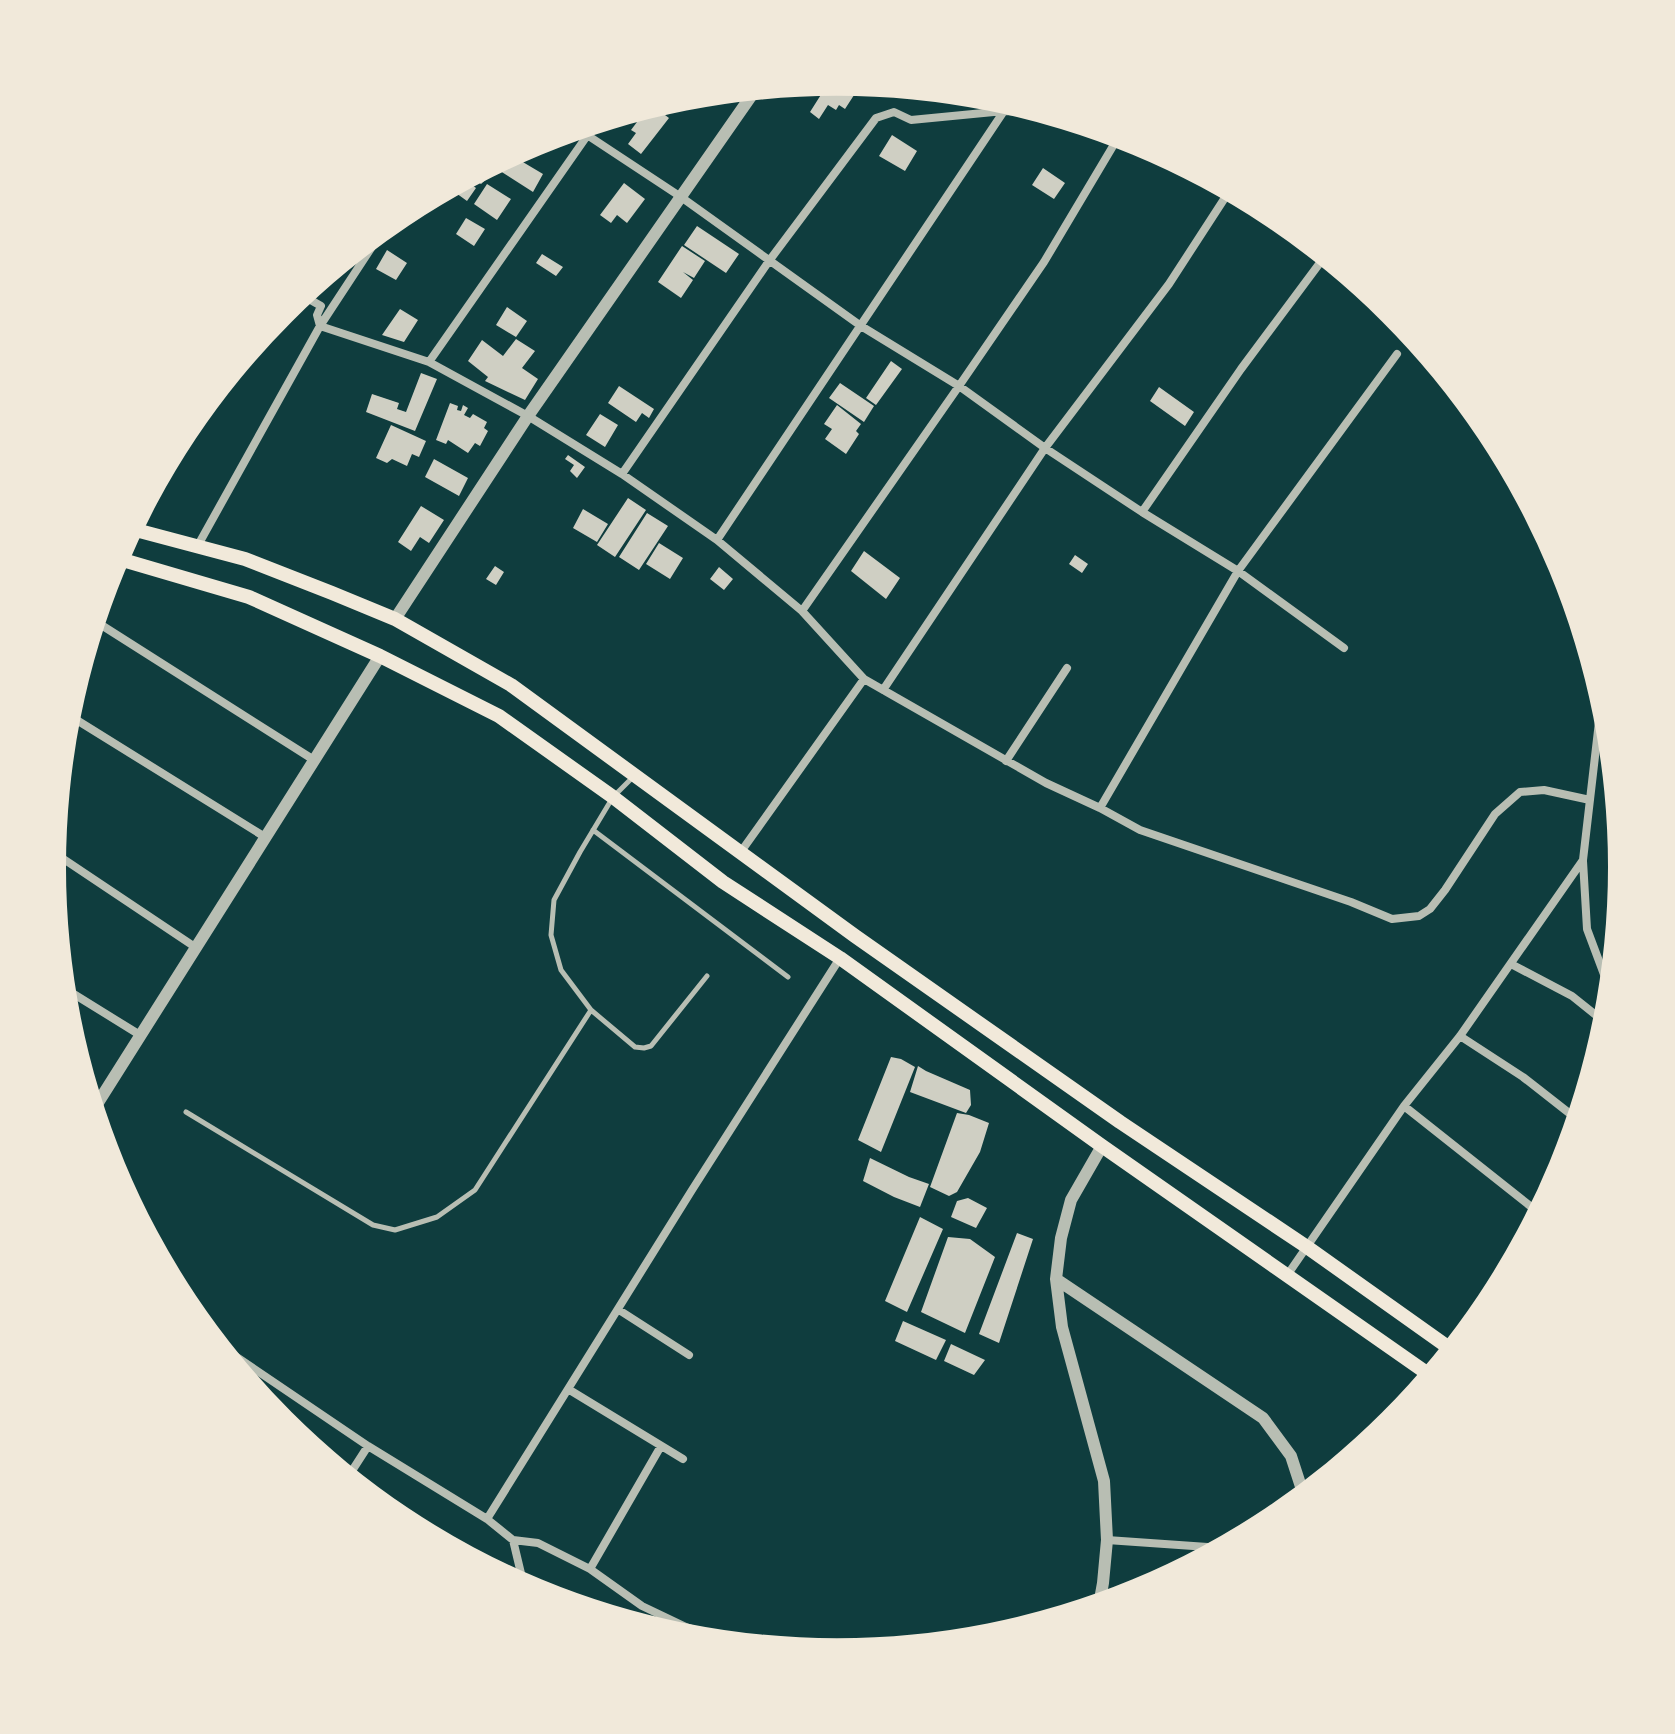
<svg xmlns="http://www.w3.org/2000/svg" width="1675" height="1734" font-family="Helvetica,sans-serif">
	<rect width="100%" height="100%" fill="#0f3d3e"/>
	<path fill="#cfcfc3" d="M 829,82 L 840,82 L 856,92 L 845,109 L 839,105 L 836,110 L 828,105 L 819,119 L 810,112 Z
		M 826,83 L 819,94 L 806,85 L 817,84 Z
		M 729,92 L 722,103 L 709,94 Z
		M 653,106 L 669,118 L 641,154 L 628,144 L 636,133 L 631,130 L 637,122 L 634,120 L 639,113 L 636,111 Z
		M 892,135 L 917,151 L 905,171 L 879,156 Z
		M 511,155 L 543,174 L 533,192 L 497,169 L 503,160 Z
		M 1043,168 L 1065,183 L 1054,199 L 1032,185 Z
		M 484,170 L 491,175 L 481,184 L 471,177 Z
		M 470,177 L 474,181 L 472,185 L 476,188 L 467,201 L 449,188 Z
		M 624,183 L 645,199 L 627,223 L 617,215 L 611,223 L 600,215 Z
		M 487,184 L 511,199 L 497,220 L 474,204 Z
		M 466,218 L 485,229 L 474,246 L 456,234 Z
		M 697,226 L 739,254 L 726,273 L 684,245 Z
		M 682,246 L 705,261 L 694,278 L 683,272 L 693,280 L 681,298 L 658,282 Z
		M 387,250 L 407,263 L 396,280 L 376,269 Z
		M 542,254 L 563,267 L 556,276 L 536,263 Z
		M 507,307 L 527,321 L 516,337 L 496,325 Z
		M 400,309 L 418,320 L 404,342 L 382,335 Z
		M 516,339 L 535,351 L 522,368 L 538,379 L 525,400 L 485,381 L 488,377 L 468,361 L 482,340 L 503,356 Z
		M 891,361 L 902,369 L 876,405 L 866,398 Z
		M 421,373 L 437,379 L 415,431 L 366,412 L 372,394 L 399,403 L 397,409 L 406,412 Z
		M 840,383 L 874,406 L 864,422 L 829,398 Z
		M 619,386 L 654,409 L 649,418 L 642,413 L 636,422 L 608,403 Z
		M 1159,387 L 1194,412 L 1185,426 L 1150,401 Z
		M 450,403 L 458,406 L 457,410 L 461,411 L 463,405 L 468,408 L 464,415 L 470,418 L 473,414 L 487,422 L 484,428 L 488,431 L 480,446 L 475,443 L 468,453 L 448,440 L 446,444 L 436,440 Z
		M 837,405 L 861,424 L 856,431 L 859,434 L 846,454 L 825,439 L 832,429 L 824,424 Z
		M 600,414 L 618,425 L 605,447 L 586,435 Z
		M 391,425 L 426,441 L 419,457 L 412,454 L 407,466 L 392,459 L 387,463 L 376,458 Z
		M 568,455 L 585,467 L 577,478 L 570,471 L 574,465 L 565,459 Z
		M 434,459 L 468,478 L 459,496 L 425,477 Z
		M 628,498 L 646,510 L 615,557 L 597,545 Z
		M 421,506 L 444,520 L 429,543 L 420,537 L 411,551 L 398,542 Z
		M 583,509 L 608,524 L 597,542 L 573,528 Z
		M 647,513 L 668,526 L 639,570 L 619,557 Z
		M 659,543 L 683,558 L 670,579 L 646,564 Z
		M 864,551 L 900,578 L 886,599 L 851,571 Z
		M 1075,555 L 1088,564 L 1082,573 L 1069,564 Z
		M 495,566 L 504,572 L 496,585 L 486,579 Z
		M 719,567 L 733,579 L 724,590 L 710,579 Z
		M 891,1057 L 901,1059 L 915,1067 L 881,1152 L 858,1140 Z
		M 918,1066 L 926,1071 L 970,1090 L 971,1105 L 966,1113 L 910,1092 Z
		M 957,1113 L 969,1115 L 989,1123 L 980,1152 L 957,1192 L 949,1196 L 930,1187 Z
		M 870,1158 L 909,1177 L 929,1184 L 920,1207 L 894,1197 L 863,1181 Z
		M 968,1198 L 987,1208 L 976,1228 L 951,1217 L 957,1201 Z
		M 920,1217 L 943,1229 L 907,1312 L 885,1301 Z
		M 1017,1233 L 1033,1239 L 999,1343 L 979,1334 Z
		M 948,1237 L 970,1239 L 995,1257 L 965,1333 L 921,1312 Z
		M 903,1321 L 946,1340 L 936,1360 L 895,1341 Z
		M 951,1344 L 985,1360 L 974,1375 L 944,1361 Z"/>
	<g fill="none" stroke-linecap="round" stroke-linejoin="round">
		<path stroke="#b8beb3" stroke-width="5" d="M 634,776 L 613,797 L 580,852 L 554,900 L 551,935 L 561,970 L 591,1010 L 635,1047 L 644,1048 L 651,1046 L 707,976
			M 593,830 L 788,977
			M 186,1112 L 373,1225 L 395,1230 L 437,1217 L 475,1190 L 591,1010"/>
		<path stroke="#b8beb3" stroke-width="8" d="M 578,129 L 681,197 L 861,326 L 959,386 L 1045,448 L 1142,512 L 1238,571 L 1344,648
			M 302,295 L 321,306 L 317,315 L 320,326 L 429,362 L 528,416 L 622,474 L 717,540 L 802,611 L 864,679 L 1046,783 L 1100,808 L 1140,830 L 1351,902 L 1392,919 L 1419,916 L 1430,909 L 1445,890 L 1495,814 L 1520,792 L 1544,790 L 1590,800
			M 429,362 L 596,123
			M 622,474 L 769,261 L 876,118 L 894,112 L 911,120 L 1004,111 L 1045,113
			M 1142,512 L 1241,369 L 1325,256
			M 717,540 L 1004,111
			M 197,547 L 320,326 L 385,227
			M 802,611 L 959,386 L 1044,262 L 1119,136
			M 95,621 L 314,760
			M 883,690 L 1045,448 L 1169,284 L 1230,190
			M 67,714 L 265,837
			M 1006,761 L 1067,668
			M 1100,808 L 1238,571 L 1397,354
			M 53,852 L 195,947
			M 740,853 L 864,679
			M 1583,861 L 1587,929 L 1611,993
			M 1511,964 L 1572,996 L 1607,1024
			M 64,988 L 140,1035
			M 1460,1036 L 1523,1077 L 1578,1120
			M 1404,1106 L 1539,1213
			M 1288,1274 L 1404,1106 L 1460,1036 L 1583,860 L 1602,696
			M 619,1310 L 689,1355
			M 219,1345 L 368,1446 L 487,1519 L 513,1540 L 538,1543 L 590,1569 L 642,1606 L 686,1627 L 716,1637
			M 568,1389 L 683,1459
			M 348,1477 L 368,1446
			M 487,1519 L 692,1190 L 840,958
			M 513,1540 L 524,1586
			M 1107,1540 L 1222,1548
			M 590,1569 L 661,1446"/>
		<path stroke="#b8beb3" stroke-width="12" d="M 395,619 L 528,416 L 756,89
			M 94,1109 L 380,656
			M 1056,1279 L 1263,1418 L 1291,1456 L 1304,1496
			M 1099,1605 L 1103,1583 L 1107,1540 L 1104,1481 L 1062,1327 L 1056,1279 L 1061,1238 L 1071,1200 L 1102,1146"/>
		<path stroke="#f1e9da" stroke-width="14" d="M 132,529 L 245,559 L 332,593 L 395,619 L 511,685 L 855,936 L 1120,1122 L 1307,1247 L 1452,1350
			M 116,558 L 249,597 L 380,656 L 499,716 L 613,797 L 723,882 L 840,958 L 1102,1146 L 1431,1376"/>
	</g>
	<path d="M0 0H1675V1734H0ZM66 867a771 771 0 1 1 1542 0a771 771 0 1 1-1542 0Z" fill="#f1e9da" fill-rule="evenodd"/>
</svg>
